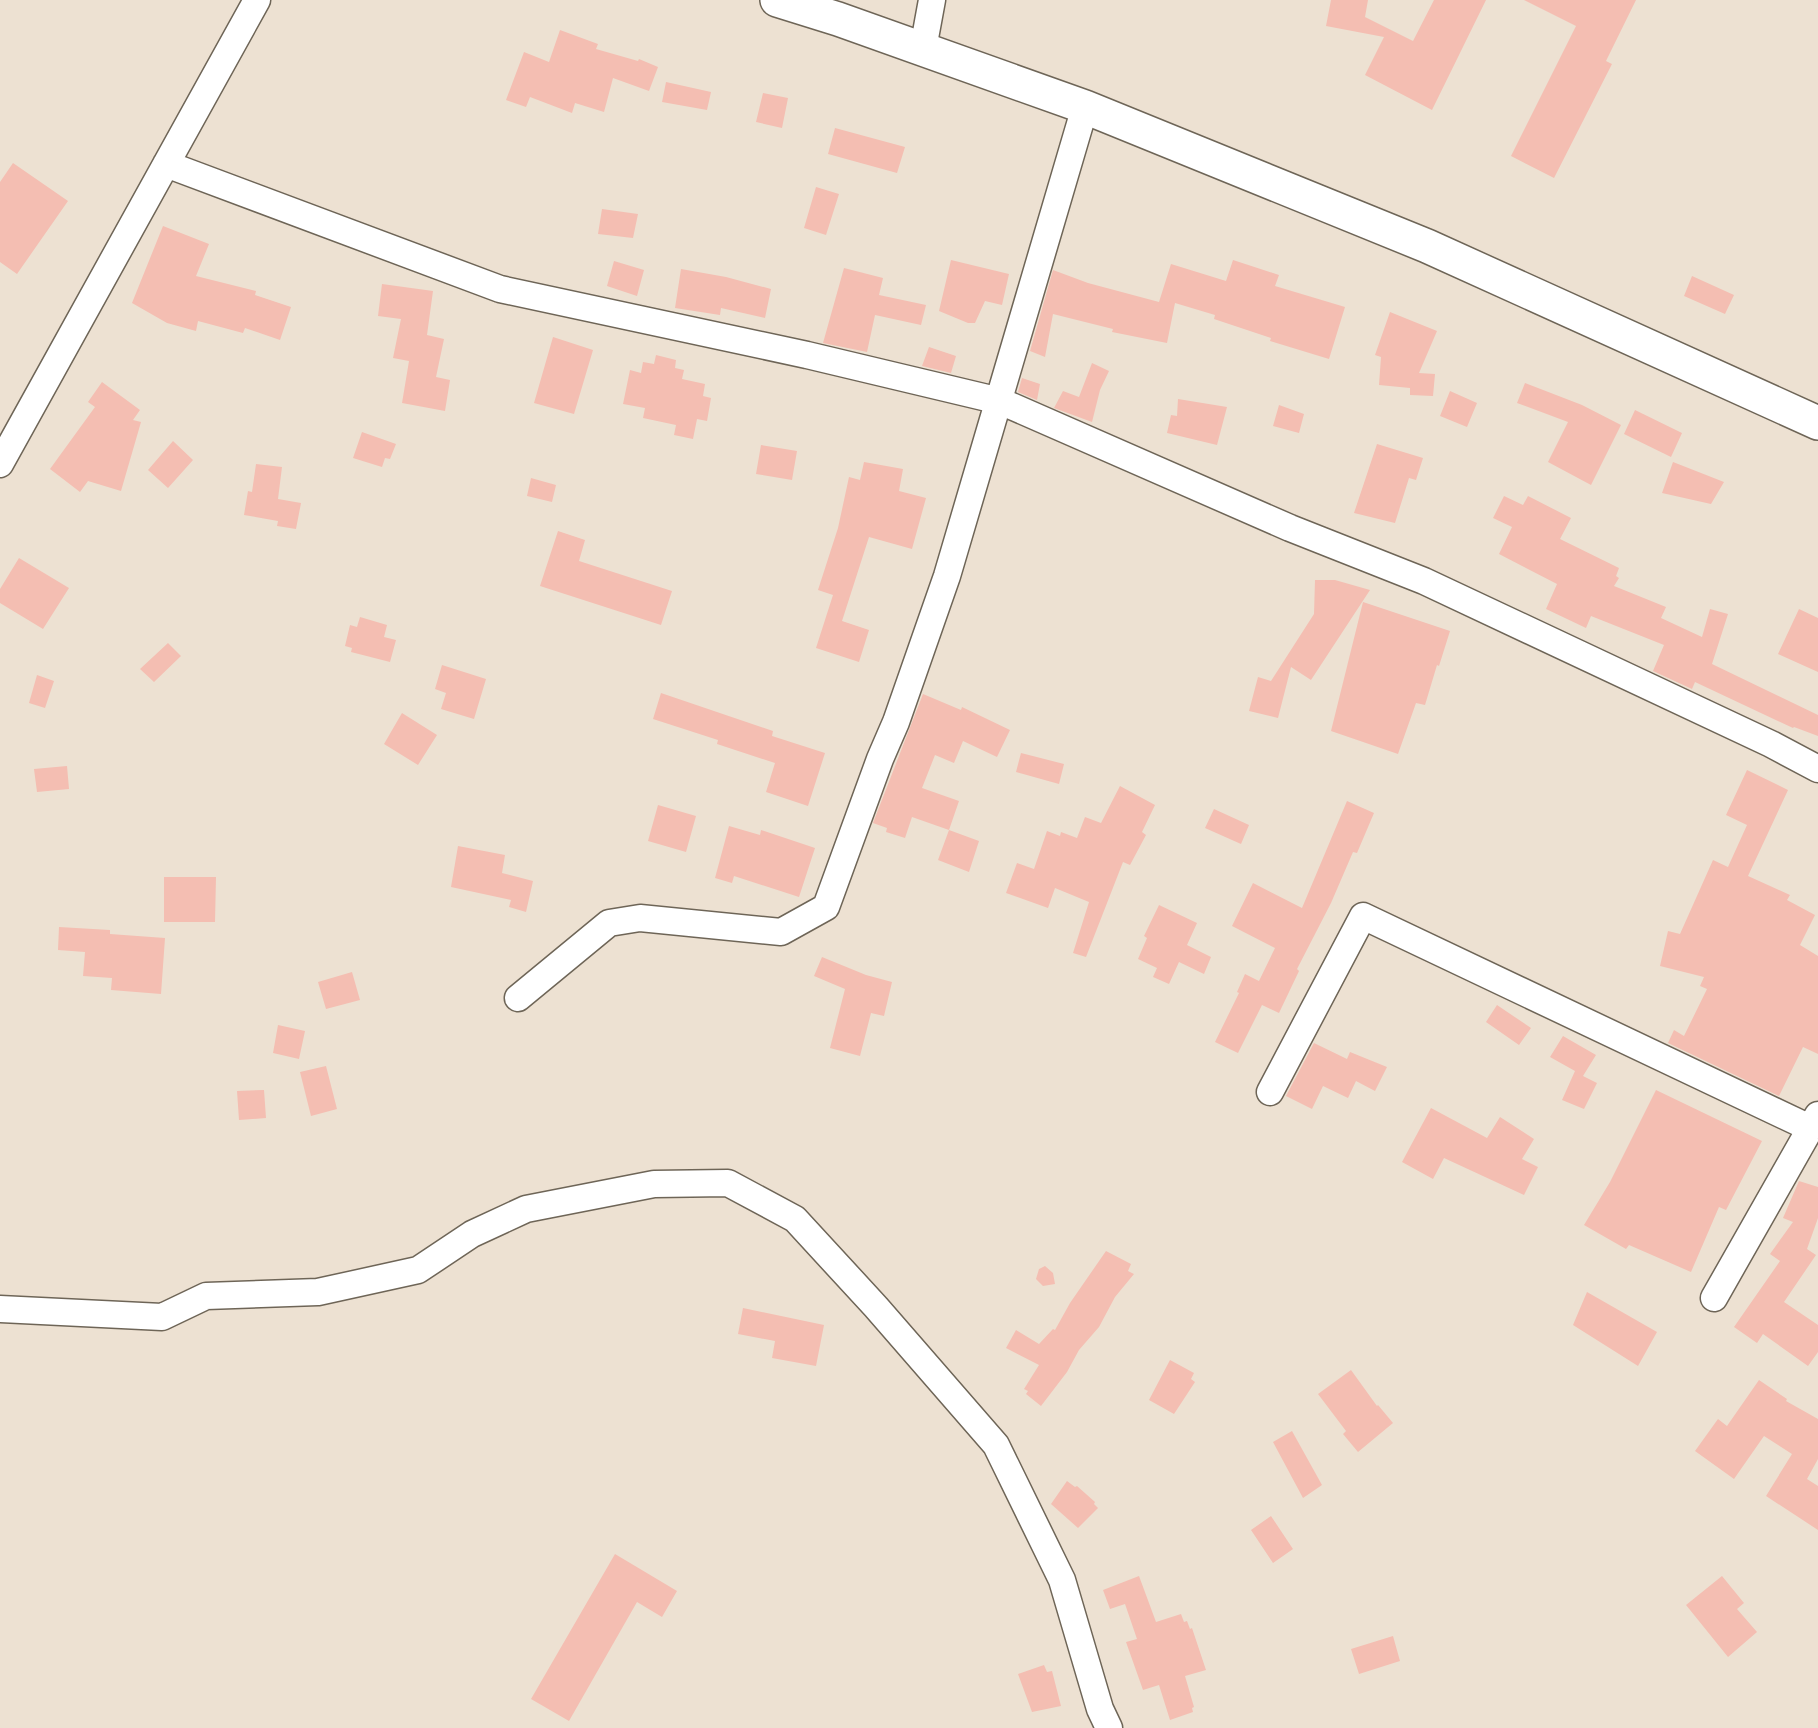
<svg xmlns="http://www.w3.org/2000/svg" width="1818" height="1728" font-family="Helvetica,sans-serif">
	<rect width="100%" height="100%" fill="#ede1d2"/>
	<path fill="#f4beb2" d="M 1331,0 L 1368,0 L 1365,17 L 1413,41 L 1434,0 L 1486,0 L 1432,110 L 1365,75 L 1384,37 L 1326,26 Z
		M 1524,0 L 1636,0 L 1606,61 L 1612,64 L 1554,178 L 1511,156 L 1576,26 Z
		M 560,30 L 598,44 L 596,49 L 638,61 L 639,59 L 658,67 L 649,91 L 613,78 L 604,112 L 575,103 L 572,113 L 530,97 L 526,107 L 506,100 L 524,52 L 549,62 Z
		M 666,82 L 711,92 L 707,110 L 662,102 Z
		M 763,93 L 788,98 L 782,128 L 756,122 Z
		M 835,128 L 905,147 L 897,173 L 828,154 Z
		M 13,163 L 68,201 L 17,274 L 0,262 L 0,182 Z
		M 816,187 L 839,194 L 826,235 L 804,228 Z
		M 602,209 L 638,214 L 633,238 L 598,234 Z
		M 163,226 L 209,244 L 196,276 L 256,291 L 255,295 L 291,307 L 280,340 L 245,328 L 243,333 L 198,321 L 196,331 L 167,323 L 132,303 Z
		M 951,260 L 1009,274 L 1002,305 L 985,301 L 975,323 L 968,323 L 939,311 Z
		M 1233,260 L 1279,275 L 1275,286 L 1345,307 L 1329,359 L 1270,341 L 1271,338 L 1214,319 L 1215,315 L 1175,303 L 1167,343 L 1112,332 L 1113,329 L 1053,314 L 1045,357 L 1030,351 L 1053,270 L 1088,283 L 1159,302 L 1171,264 L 1226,281 Z
		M 614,261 L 644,270 L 637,296 L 607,286 Z
		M 844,268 L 883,278 L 879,295 L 926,305 L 921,325 L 875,315 L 867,352 L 823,343 Z
		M 681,269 L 726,277 L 771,289 L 765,318 L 721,308 L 720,315 L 675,308 Z
		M 1692,276 L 1734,295 L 1725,314 L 1684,296 Z
		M 382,284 L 433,291 L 427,335 L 444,339 L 436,377 L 450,380 L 445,411 L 402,403 L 409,361 L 393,358 L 401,319 L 378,316 Z
		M 1390,312 L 1437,331 L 1419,373 L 1435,374 L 1433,396 L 1410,395 L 1410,388 L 1379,385 L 1381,357 L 1375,355 Z
		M 553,337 L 593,350 L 574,414 L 534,403 Z
		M 929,347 L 956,356 L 951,373 L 922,366 Z
		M 656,355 L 676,360 L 675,368 L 684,370 L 682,379 L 705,384 L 703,396 L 711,398 L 707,421 L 697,419 L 693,439 L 674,435 L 676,425 L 643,418 L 645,408 L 623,404 L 630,370 L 641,373 L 643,362 L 654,364 Z
		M 1092,363 L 1109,371 L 1100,390 L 1092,422 L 1054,408 L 1063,391 L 1079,397 Z
		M 1022,378 L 1040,384 L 1037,400 L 1018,392 Z
		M 102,382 L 140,410 L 133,420 L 141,422 L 121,491 L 88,481 L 80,492 L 50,469 L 95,407 L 88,402 Z
		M 1525,383 L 1582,405 L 1621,425 L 1591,485 L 1548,462 L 1568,422 L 1517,403 Z
		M 1450,391 L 1477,403 L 1467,427 L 1440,416 Z
		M 1178,399 L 1227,407 L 1217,445 L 1167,433 L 1171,415 L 1177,416 Z
		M 1279,405 L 1304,414 L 1299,433 L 1273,426 Z
		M 1635,410 L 1682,433 L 1671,457 L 1624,434 Z
		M 362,432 L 396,444 L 390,459 L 385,458 L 382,467 L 353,458 Z
		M 173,441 L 193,460 L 168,488 L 148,470 Z
		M 1377,444 L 1423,458 L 1416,480 L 1409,478 L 1395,523 L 1354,513 Z
		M 761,445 L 797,451 L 792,480 L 756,474 Z
		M 864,462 L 903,469 L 899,491 L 926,498 L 912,549 L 869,537 L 842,621 L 869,630 L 859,662 L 816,648 L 833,595 L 818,590 L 838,528 L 849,477 L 860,480 Z
		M 1673,462 L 1724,482 L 1711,504 L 1662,493 Z
		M 256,464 L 282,467 L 278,499 L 301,503 L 296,529 L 277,526 L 278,521 L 244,515 L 248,491 L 252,492 Z
		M 531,478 L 556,485 L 552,502 L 527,496 Z
		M 1504,496 L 1523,505 L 1528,496 L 1571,518 L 1560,539 L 1619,568 L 1616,576 L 1619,578 L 1614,586 L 1666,607 L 1661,618 L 1702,637 L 1710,609 L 1728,614 L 1712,664 L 1818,715 L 1818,736 L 1794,727 L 1793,728 L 1695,682 L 1692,689 L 1653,671 L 1664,645 L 1591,616 L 1586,628 L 1546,609 L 1557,584 L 1499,554 L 1512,527 L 1493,518 Z
		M 558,531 L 585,540 L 579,561 L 672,591 L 661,625 L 540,586 Z
		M 19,558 L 69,588 L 43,629 L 0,603 L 0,589 Z
		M 1315,580 L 1335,580 L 1370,590 L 1311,680 L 1291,667 L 1278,718 L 1249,711 L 1258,677 L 1271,681 L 1314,614 Z
		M 1363,602 L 1450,631 L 1439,666 L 1437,665 L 1425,705 L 1416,703 L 1398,754 L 1331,731 Z
		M 1799,609 L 1818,618 L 1818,672 L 1778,654 Z
		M 360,617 L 387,625 L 384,637 L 396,640 L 390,662 L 351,652 L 352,648 L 345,646 L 350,625 L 357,627 Z
		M 168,643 L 181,656 L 154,682 L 140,669 Z
		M 442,665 L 486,679 L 474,719 L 441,709 L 446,693 L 435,689 Z
		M 37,675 L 54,681 L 45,708 L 29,703 Z
		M 661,693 L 773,731 L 772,736 L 825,753 L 808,806 L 766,792 L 775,763 L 717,744 L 718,740 L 653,719 Z
		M 923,694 L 961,710 L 962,707 L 1010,730 L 997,757 L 963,741 L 954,763 L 935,755 L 922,788 L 959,801 L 949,830 L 912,817 L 905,838 L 886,832 L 887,828 L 873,823 Z
		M 402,713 L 437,735 L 418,765 L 384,744 Z
		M 1021,753 L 1064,764 L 1059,784 L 1016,772 Z
		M 67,766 L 69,789 L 37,792 L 34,769 Z
		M 1747,770 L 1788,790 L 1748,876 L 1790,895 L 1787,900 L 1815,915 L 1800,945 L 1818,956 L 1818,1054 L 1803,1047 L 1779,1096 L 1668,1043 L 1674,1030 L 1684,1036 L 1707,989 L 1700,986 L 1704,977 L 1660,966 L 1668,931 L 1680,934 L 1713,860 L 1728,867 L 1747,825 L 1726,815 Z
		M 1120,786 L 1155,805 L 1142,832 L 1146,835 L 1130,865 L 1123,862 L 1086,957 L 1073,953 L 1089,902 L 1055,888 L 1048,908 L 1006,893 L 1017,863 L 1034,869 L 1047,831 L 1060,836 L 1061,832 L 1077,838 L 1085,817 L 1101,823 Z
		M 1347,801 L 1374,813 L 1357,853 L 1353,852 L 1331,903 L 1297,969 L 1299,971 L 1279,1013 L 1262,1005 L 1238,1053 L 1215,1042 L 1239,993 L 1237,992 L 1245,974 L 1259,981 L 1275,948 L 1232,926 L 1253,883 L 1302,908 Z
		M 658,805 L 696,816 L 686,852 L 648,841 Z
		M 1214,809 L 1249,825 L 1241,844 L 1205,828 Z
		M 729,826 L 760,835 L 761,830 L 815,848 L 799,897 L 734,876 L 732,883 L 715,878 Z
		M 949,830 L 979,841 L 969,872 L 938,860 Z
		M 458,846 L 505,855 L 502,873 L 533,881 L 526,912 L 509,907 L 511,900 L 451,887 Z
		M 164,877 L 216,877 L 215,922 L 164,922 Z
		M 1159,905 L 1197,923 L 1187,945 L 1211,957 L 1204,974 L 1179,962 L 1169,984 L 1153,977 L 1157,968 L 1138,959 L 1147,938 L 1144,936 Z
		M 59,927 L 110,930 L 110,934 L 165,938 L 161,994 L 111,990 L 112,978 L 83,976 L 85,952 L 58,950 Z
		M 822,957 L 866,975 L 892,982 L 884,1016 L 871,1013 L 860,1056 L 830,1048 L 845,989 L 814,976 Z
		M 352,972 L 360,1000 L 326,1009 L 318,982 Z
		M 1497,1005 L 1531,1028 L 1519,1045 L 1486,1022 Z
		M 278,1025 L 305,1031 L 299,1059 L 273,1053 Z
		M 1563,1036 L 1596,1055 L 1583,1076 L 1597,1083 L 1584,1109 L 1562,1100 L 1575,1071 L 1550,1057 Z
		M 1314,1043 L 1347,1059 L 1350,1052 L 1387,1067 L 1375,1091 L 1356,1081 L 1348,1098 L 1323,1086 L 1312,1109 L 1286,1096 Z
		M 326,1066 L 337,1109 L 311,1116 L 300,1072 Z
		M 264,1090 L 266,1118 L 239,1120 L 237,1091 Z
		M 1656,1090 L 1762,1141 L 1726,1210 L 1719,1207 L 1691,1272 L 1629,1245 L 1626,1249 L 1584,1225 L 1610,1182 Z
		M 1431,1108 L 1487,1138 L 1500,1117 L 1534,1139 L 1522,1159 L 1538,1167 L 1524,1195 L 1444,1158 L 1433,1179 L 1402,1162 Z
		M 1799,1181 L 1818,1187 L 1818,1218 L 1807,1249 L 1816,1255 L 1784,1302 L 1818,1325 L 1818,1352 L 1808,1366 L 1763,1334 L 1757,1343 L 1734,1327 L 1780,1261 L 1770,1254 L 1793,1222 L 1783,1218 Z
		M 1106,1251 L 1131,1264 L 1128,1271 L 1134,1274 L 1115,1297 L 1099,1327 L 1079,1350 L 1067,1372 L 1041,1406 L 1026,1394 L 1028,1391 L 1024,1389 L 1039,1365 L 1006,1348 L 1016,1330 L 1039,1344 L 1053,1329 L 1055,1330 L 1070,1303 Z
		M 1045,1266 L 1053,1273 L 1055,1284 L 1043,1286 L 1036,1279 L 1039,1269 Z
		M 1587,1292 L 1657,1332 L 1638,1366 L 1573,1325 Z
		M 743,1308 L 824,1325 L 816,1366 L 772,1358 L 775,1341 L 738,1334 Z
		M 1170,1360 L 1194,1373 L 1191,1379 L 1195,1382 L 1174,1414 L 1149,1400 Z
		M 1351,1370 L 1377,1406 L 1378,1405 L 1393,1423 L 1358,1452 L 1343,1434 L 1346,1431 L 1318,1394 Z
		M 1759,1380 L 1787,1399 L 1786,1401 L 1818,1419 L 1818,1459 L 1807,1479 L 1818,1486 L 1818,1530 L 1766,1496 L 1792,1454 L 1764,1436 L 1734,1479 L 1695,1451 L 1718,1419 L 1727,1426 Z
		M 1292,1431 L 1322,1485 L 1303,1498 L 1273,1442 Z
		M 1067,1481 L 1075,1487 L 1077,1486 L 1095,1502 L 1094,1504 L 1098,1508 L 1078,1528 L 1051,1504 Z
		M 1271,1516 L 1293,1549 L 1273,1563 L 1251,1530 Z
		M 615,1554 L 677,1591 L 662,1617 L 637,1602 L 569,1721 L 531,1699 Z
		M 1139,1576 L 1156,1622 L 1181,1614 L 1184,1622 L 1187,1621 L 1190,1629 L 1192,1628 L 1206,1670 L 1185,1676 L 1194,1707 L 1192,1708 L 1193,1712 L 1170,1720 L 1159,1685 L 1143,1690 L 1126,1642 L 1137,1639 L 1125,1604 L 1110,1609 L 1103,1590 Z
		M 1722,1576 L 1744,1603 L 1737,1609 L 1757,1632 L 1728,1657 L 1686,1605 Z
		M 1393,1636 L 1400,1661 L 1359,1674 L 1351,1649 Z
		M 1044,1665 L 1047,1672 L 1052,1671 L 1061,1706 L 1032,1712 L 1018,1674 Z"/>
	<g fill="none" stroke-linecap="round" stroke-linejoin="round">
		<g stroke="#6e6557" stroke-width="29">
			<path id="minor" d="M 923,49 L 932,0
				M 166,164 L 500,289 L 807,355 L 1000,401 L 1290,528 L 1424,581 L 1771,744 L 1818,769
				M 0,464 L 257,0
				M 518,998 L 609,923 L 640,918 L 781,932 L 826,907 L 880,759 L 896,722 L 947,576 L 1085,107
				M 1270,1092 L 1363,916 L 1810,1128
				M 1714,1298 L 1818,1115
				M 0,1309 L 162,1317 L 206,1296 L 318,1292 L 418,1270 L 472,1234 L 526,1209 L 654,1184 L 728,1183 L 795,1219 L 876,1307 L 996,1445 L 1062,1580 L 1100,1709 L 1109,1728"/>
		</g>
		<g stroke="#6e6557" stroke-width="36">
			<path id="major" d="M 777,0 L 838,19 L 1085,107 L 1427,246 L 1818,423"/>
		</g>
		<use href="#minor" stroke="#fff" stroke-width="26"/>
		<use href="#major" stroke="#fff" stroke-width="33"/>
	</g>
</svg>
